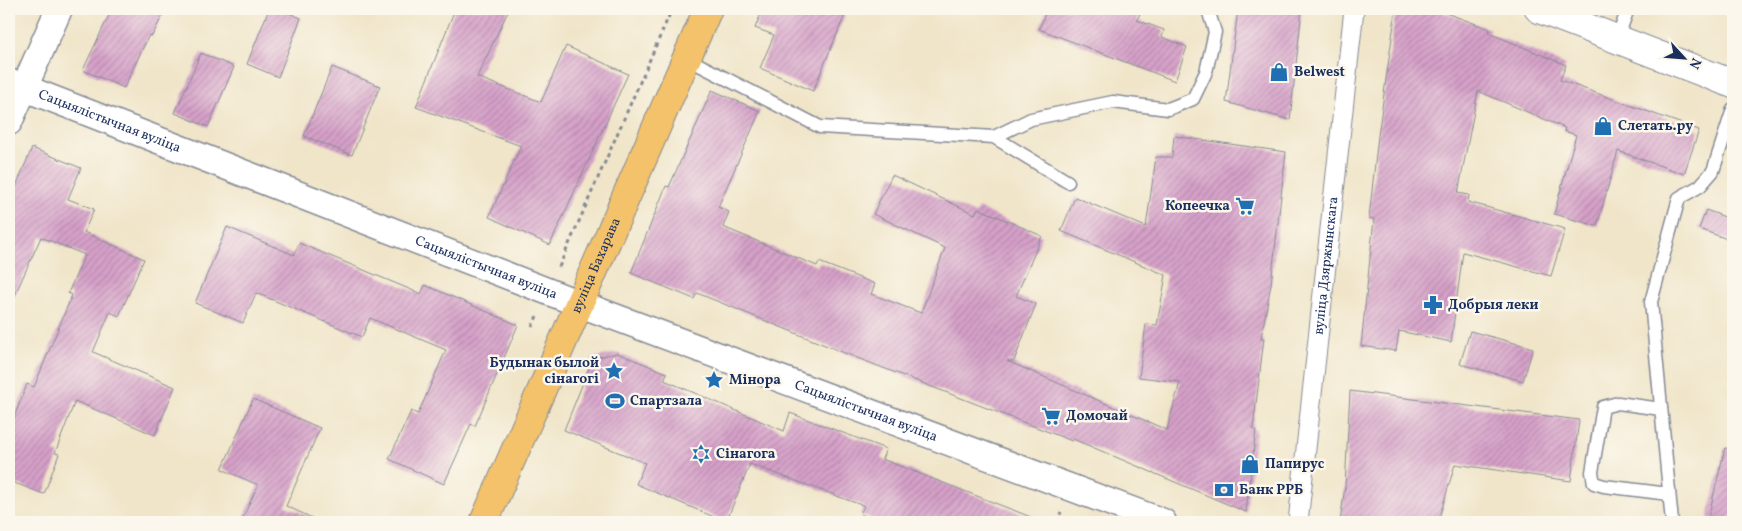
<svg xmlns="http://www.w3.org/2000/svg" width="1742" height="531" font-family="Vollkorn,serif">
	<defs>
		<pattern id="building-hatch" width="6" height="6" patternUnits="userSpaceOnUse" patternTransform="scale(1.25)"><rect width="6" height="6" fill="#d7a1c9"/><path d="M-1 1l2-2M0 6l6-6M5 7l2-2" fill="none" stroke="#ae84a6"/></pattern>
	</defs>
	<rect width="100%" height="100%" fill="#fbf7ec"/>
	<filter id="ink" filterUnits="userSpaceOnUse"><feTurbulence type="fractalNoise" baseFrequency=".02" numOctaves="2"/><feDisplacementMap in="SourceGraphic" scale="10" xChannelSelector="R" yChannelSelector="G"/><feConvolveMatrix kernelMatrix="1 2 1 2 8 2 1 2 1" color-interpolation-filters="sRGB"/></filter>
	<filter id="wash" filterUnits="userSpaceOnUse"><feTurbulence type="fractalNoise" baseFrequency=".0096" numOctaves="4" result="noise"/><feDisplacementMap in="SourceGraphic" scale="20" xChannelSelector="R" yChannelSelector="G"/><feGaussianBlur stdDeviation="1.12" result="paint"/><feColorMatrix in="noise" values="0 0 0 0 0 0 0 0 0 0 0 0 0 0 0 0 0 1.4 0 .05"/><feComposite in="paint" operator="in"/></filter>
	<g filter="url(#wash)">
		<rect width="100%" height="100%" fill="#f0e5c9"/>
		<g id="blocks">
			<path fill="url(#building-hatch)" d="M 112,9 L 166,9 L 152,36 L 149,35 L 124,88 L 83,70 Z
				M 269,9 L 279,9 L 301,18 L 278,77 L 247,64 Z
				M 455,9 L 509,9 L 477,77 L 541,102 L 566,46 L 628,74 L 550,245 L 489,217 L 521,146 L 416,107 Z
				M 763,9 L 830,9 L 845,15 L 813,91 L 760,68 L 774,35 L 755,28 Z
				M 1047,9 L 1142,9 L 1137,20 L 1164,30 L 1162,37 L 1187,47 L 1175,81 L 1039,29 Z
				M 1238,9 L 1302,9 L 1290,120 L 1226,102 Z
				M 1396,9 L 1435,9 L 1490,29 L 1489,33 L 1566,65 L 1560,80 L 1699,130 L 1684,174 L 1618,151 L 1597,226 L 1554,214 L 1576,135 L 1564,131 L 1565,128 L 1478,91 L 1458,193 L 1469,195 L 1468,202 L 1565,229 L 1551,276 L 1463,252 L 1451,342 L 1399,331 L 1396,351 L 1361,346 L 1374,219 L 1369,218 L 1378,136 Z
				M 201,53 L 234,67 L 208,127 L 175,113 Z
				M 332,67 L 380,86 L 352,155 L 304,136 Z
				M 712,90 L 760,111 L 718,207 L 729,212 L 723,227 L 817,266 L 819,262 L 875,284 L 871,294 L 921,313 L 945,248 L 873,214 L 892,175 L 975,214 L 978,208 L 1042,236 L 1016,296 L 1036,304 L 1014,361 L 1007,361 L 1167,430 L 1180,382 L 1139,377 L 1146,324 L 1157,325 L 1166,275 L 1061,231 L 1075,197 L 1146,227 L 1156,157 L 1172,157 L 1174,136 L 1286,152 L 1271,284 L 1261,338 L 1264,338 L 1253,429 L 1256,430 L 1246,512 L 1073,439 L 1072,441 L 847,354 L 697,293 L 694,299 L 631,273 L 666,186 L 669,187 Z
				M 32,148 L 81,168 L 68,199 L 94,209 L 84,232 L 144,259 L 119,316 L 110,312 L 93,352 L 175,387 L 155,435 L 75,401 L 55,453 L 59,454 L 44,494 L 9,481 L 9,430 L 27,384 L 34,387 L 72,295 L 68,293 L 85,255 L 41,237 L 9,308 L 9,189 L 14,191 Z
				M 1706,210 L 1733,220 L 1733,241 L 1699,229 Z
				M 227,227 L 294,255 L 299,243 L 421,294 L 425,285 L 518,325 L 475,426 L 471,424 L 444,484 L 389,459 L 411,411 L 418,414 L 446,350 L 370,318 L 362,337 L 256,293 L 243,323 L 195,303 Z
				M 1470,331 L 1533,348 L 1523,381 L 1460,364 Z
				M 617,353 L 667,373 L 664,380 L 784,431 L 790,413 L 886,449 L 882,459 L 1041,521 L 1040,522 L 881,522 L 860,514 L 864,506 L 750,464 L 726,522 L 636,484 L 645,463 L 564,430 L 593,358 Z
				M 1350,391 L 1579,420 L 1571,481 L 1455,464 L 1438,522 L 1340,522 L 1345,487 Z
				M 253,399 L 320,428 L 286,506 L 321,522 L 241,522 L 258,485 L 222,469 Z
				M 1725,448 L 1733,449 L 1733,522 L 1725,522 L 1708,518 Z"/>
		</g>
	</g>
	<g filter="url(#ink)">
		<use href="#blocks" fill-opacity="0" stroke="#868a94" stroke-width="1"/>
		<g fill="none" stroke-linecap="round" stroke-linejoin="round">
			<g stroke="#868a94" stroke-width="15">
				<path id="service" d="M 1617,39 L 1628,9
					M 686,58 L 820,127 L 994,137 L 1068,182
					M 994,137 L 1031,119 L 1113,102 L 1168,109 L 1193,99 L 1206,72 L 1215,32 L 1208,10 L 1206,9
					M 1661,409 L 1618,403 L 1603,407 L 1592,472 L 1594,483 L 1604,486 L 1669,494
					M 1672,522 L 1651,302 L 1679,198 L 1700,186 L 1713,171 L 1733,109"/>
			</g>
			<g stroke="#868a94" stroke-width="21">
				<g id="pedestrian">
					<path id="s1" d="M 1298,522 L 1354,9"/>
				</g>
			</g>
			<g stroke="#868a94" stroke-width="29">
				<g id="minor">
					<path id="s2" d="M 9,82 L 580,304 L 1163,522"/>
					<path d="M 9,122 L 59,9"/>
				</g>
			</g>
			<g stroke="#868a94" stroke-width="30">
				<path id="tertiary" d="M 1539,9 L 1733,84"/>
			</g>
			<g stroke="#868a94" stroke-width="30">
				<g id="primary">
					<path id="s3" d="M 484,522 L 708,9"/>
				</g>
			</g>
			<path stroke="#868a94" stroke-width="3" stroke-dasharray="4 4" stroke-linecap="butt" d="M 559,267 L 672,9
				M 532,327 L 537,316
				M 1057,522 L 1061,512"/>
			<use href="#service" stroke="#fff" stroke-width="12"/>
			<use href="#pedestrian" stroke="#fff" stroke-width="19"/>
			<use href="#minor" stroke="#fff" stroke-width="26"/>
			<use href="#tertiary" stroke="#fff" stroke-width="28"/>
			<use href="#primary" stroke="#f3c26a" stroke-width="28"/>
		</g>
	</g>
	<defs>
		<g id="shop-bare" transform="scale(1.5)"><path d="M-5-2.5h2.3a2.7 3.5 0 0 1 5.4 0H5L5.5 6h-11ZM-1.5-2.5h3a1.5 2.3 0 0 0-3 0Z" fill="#1f6fb2" stroke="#fbf7ec" stroke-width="2.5" paint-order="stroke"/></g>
		<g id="supermarket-bare" transform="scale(1.5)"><path d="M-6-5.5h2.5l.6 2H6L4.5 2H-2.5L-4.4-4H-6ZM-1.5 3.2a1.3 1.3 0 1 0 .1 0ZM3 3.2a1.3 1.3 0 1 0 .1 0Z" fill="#1f6fb2" stroke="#fbf7ec" stroke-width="2.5" paint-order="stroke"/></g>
		<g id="pharmacy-bare" transform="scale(1.5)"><path d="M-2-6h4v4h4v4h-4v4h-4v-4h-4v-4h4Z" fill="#1f6fb2" stroke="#fbf7ec" stroke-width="2.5" paint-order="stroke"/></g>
		<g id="sight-bare" transform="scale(1.5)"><path d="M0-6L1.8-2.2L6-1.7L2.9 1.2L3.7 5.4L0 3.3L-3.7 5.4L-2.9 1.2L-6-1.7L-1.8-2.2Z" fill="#1f6fb2" stroke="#fbf7ec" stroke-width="2.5" paint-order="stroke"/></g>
		<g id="stadium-bare" transform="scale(1.5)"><path d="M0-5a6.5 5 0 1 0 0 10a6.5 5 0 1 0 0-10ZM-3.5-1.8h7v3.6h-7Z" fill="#1f6fb2" stroke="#fbf7ec" stroke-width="2.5" paint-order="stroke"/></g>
		<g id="synagogue-bare" transform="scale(1.5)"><path d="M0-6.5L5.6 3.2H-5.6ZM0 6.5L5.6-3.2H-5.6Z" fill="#1f6fb2" stroke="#fbf7ec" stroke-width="2.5" paint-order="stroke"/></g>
		<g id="bank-bare" transform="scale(1.5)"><path d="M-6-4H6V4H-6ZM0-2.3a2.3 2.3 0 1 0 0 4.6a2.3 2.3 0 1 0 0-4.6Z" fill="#1f6fb2" stroke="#fbf7ec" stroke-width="2.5" paint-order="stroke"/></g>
	</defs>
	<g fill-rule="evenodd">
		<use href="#shop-bare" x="1279" y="72"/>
		<use href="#shop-bare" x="1603" y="126"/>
		<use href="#supermarket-bare" x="1245" y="206"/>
		<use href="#pharmacy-bare" x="1433" y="305"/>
		<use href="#sight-bare" x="614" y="371"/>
		<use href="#sight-bare" x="714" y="380"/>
		<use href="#stadium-bare" x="615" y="401"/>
		<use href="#supermarket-bare" x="1051" y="416"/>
		<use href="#synagogue-bare" x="701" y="454"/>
		<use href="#shop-bare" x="1250" y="464"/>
		<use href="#bank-bare" x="1224" y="490"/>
	</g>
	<g text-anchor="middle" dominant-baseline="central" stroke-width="5" stroke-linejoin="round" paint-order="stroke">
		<g font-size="14" font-weight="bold" fill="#1b2f5e" stroke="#fbf7ec" text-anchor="start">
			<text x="1294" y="72">Belwest</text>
			<text x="1618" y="126">Слетать.ру</text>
			<text x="1230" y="206" text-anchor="end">Копеечка</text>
			<text x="1448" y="305">Добрыя леки</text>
			<text x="599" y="363" text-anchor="end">Будынак былой<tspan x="599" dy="16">сінагогі</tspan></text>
			<text x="729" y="380">Мінора</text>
			<text x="630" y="401">Спартзала</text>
			<text x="1066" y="416">Домочай</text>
			<text x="716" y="454">Сінагога</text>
			<text x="1265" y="464">Папирус</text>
			<text x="1239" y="490">Банк РРБ</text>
		</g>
		<g font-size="14" fill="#1b2f5e" stroke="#fbf7ec">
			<text stroke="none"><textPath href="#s2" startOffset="108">Сацыялістычная вуліца</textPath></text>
			<text stroke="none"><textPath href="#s3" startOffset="280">вуліца Бахарава</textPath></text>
			<text stroke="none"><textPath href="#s1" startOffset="258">вуліца Дзяржынскага</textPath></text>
			<text stroke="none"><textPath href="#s2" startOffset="512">Сацыялістычная вуліца</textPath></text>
			<text stroke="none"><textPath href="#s2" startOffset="918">Сацыялістычная вуліца</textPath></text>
		</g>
	</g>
	<rect width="1742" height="531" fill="none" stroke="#fbf7ec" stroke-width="30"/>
	<g transform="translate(1684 58) rotate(116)" stroke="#fbf7ec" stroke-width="4" paint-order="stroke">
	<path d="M0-4L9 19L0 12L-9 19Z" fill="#1b2f5e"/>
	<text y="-8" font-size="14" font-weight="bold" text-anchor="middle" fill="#1b2f5e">N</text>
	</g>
</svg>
